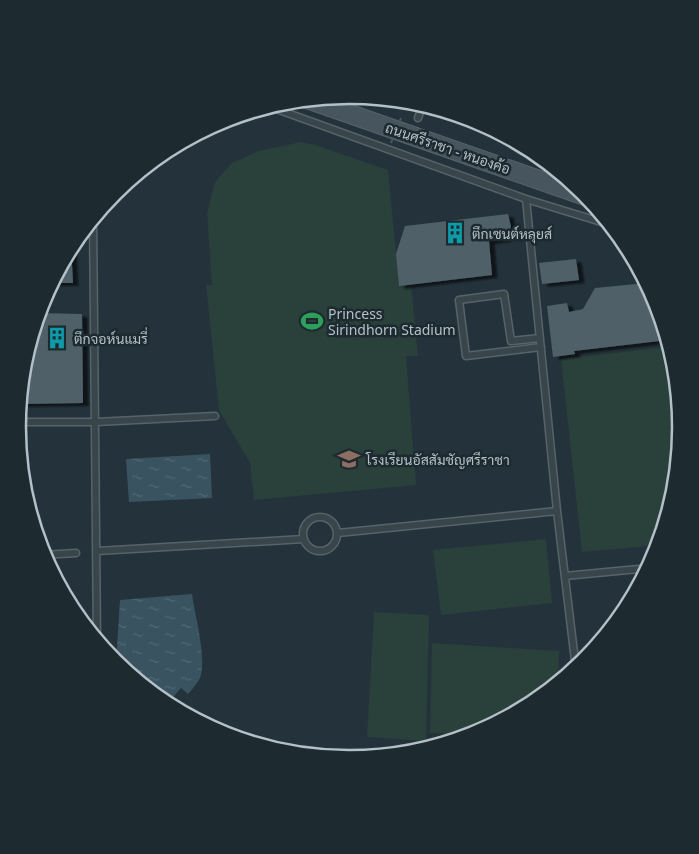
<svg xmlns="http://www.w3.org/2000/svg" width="699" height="854" font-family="'Noto Sans',Sarabun,sans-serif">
	<defs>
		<pattern id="water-ripples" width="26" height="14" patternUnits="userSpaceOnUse" patternTransform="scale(1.25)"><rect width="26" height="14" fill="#395361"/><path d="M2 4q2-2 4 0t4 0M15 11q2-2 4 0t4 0" fill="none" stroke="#536a76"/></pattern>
		<filter id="shadow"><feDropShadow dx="5.5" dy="3" stdDeviation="1" flood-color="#0009"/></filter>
	</defs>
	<rect width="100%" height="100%" fill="#24333b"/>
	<path fill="#29403b" d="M 301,142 L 315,145 L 388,170 L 399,285 L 411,284 L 418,356 L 406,356 L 416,485 L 254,500 L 250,463 L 219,410 L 206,285 L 212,285 L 207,213 L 215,182 L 232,163 L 259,151 Z
		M 668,347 L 680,443 L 675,492 L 659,545 L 582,552 L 561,359 Z
		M 546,539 L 552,603 L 441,615 L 433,550 Z
		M 374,612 L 429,615 L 426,741 L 367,737 Z
		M 432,643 L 559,651 L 558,684 L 534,703 L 476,734 L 471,735 L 430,733 Z"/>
	<path fill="url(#water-ripples)" d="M 210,454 L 212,498 L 129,502 L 126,459 Z
		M 192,594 C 195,616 207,658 200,678 C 197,684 192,689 188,694 L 181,688 L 167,704 L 116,663 L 120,600 Z"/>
	<path fill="#4f6169" filter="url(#shadow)" d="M 508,214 L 511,227 L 505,239 L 489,241 L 492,275 L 399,286 L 396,254 L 405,226 Z
		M 71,246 L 73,283 L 52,283 L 66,256 Z
		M 576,259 L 579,280 L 542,284 L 539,263 Z
		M 647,283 L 656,300 L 668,340 L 574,351 L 575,354 L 553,357 L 547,306 L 567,303 L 569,312 L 583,309 L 595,288 Z
		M 39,313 L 82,314 L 83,403 L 20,404 L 24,362 Z"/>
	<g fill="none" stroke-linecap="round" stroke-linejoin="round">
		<g stroke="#566369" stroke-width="9">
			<path id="service" d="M 268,106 L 526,199 L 611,225
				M 418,118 L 423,104
				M 526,199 L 557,511 L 576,669
				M 93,218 L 97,641
				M 540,338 L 511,341 L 504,294 L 459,300 L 466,356 L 541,347
				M 18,422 L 96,422 L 215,416
				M303 534a17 17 0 1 1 34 0a17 17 0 1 1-34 0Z
				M 338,533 L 557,511
				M 97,551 L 304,539
				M 43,555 L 76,553
				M 565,576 L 649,568
				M 315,756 L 323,754 L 388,755"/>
		</g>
		<g stroke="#566369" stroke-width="15">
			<path id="minor" d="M 547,183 L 554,167"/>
		</g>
		<g stroke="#566369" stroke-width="20">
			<path id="secondary" d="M 307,99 L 588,197"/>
		</g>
		<use href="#service" stroke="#38454b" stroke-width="6"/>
		<use href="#minor" stroke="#38454b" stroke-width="12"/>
		<use href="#secondary" stroke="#46555e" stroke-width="18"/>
		<path stroke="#485d5a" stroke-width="2" stroke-dasharray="4 4" stroke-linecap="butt" d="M 391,143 L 401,118"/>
	</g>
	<defs>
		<g id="building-bare" transform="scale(1.725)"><path d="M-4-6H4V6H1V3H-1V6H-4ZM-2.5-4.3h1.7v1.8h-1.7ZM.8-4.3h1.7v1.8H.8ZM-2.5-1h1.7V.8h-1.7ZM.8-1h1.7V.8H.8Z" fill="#0f9aa8" stroke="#1d2a30" stroke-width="2.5" paint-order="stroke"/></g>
		<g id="stadium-bare" transform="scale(1.725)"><path d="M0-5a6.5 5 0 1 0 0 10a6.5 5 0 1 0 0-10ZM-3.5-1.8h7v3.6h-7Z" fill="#2e9e5b" stroke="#1d2a30" stroke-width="2.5" paint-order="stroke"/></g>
		<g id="school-bare" transform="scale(1.725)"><path d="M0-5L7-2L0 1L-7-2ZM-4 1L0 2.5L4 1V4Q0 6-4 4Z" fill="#8d6e63" stroke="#1d2a30" stroke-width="2.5" paint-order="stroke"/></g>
	</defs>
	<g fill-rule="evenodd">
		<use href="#building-bare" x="455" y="233"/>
		<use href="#stadium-bare" x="312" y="321"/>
		<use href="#building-bare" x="57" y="338"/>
		<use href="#school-bare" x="349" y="459"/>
	</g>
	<g text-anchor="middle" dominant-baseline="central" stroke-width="5" stroke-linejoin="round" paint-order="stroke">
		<g font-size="14" fill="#b3c0c7" stroke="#1d2a30">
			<text transform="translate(448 148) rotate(19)">ถนนศรีราชา - หนองค้อ</text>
		</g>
		<g font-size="14" fill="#b3c0c7" stroke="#1d2a30" text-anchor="start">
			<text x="472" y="233">ตึกเซนต์หลุยส์</text>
			<text x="328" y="313">Princess<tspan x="328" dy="16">Sirindhorn Stadium</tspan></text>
			<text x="74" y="338">ตึกจอห์นแมรี่</text>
			<text x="366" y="459">โรงเรียนอัสสัมชัญศรีราชา</text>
		</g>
	</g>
	<path d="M0 0H699V854H0ZM26 427a323 323 0 1 1 646 0a323 323 0 1 1-646 0Z" fill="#1d2a30" fill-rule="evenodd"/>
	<path fill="none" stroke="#b3c0c7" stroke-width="2.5" d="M26 427a323 323 0 1 1 646 0a323 323 0 1 1-646 0Z"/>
</svg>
